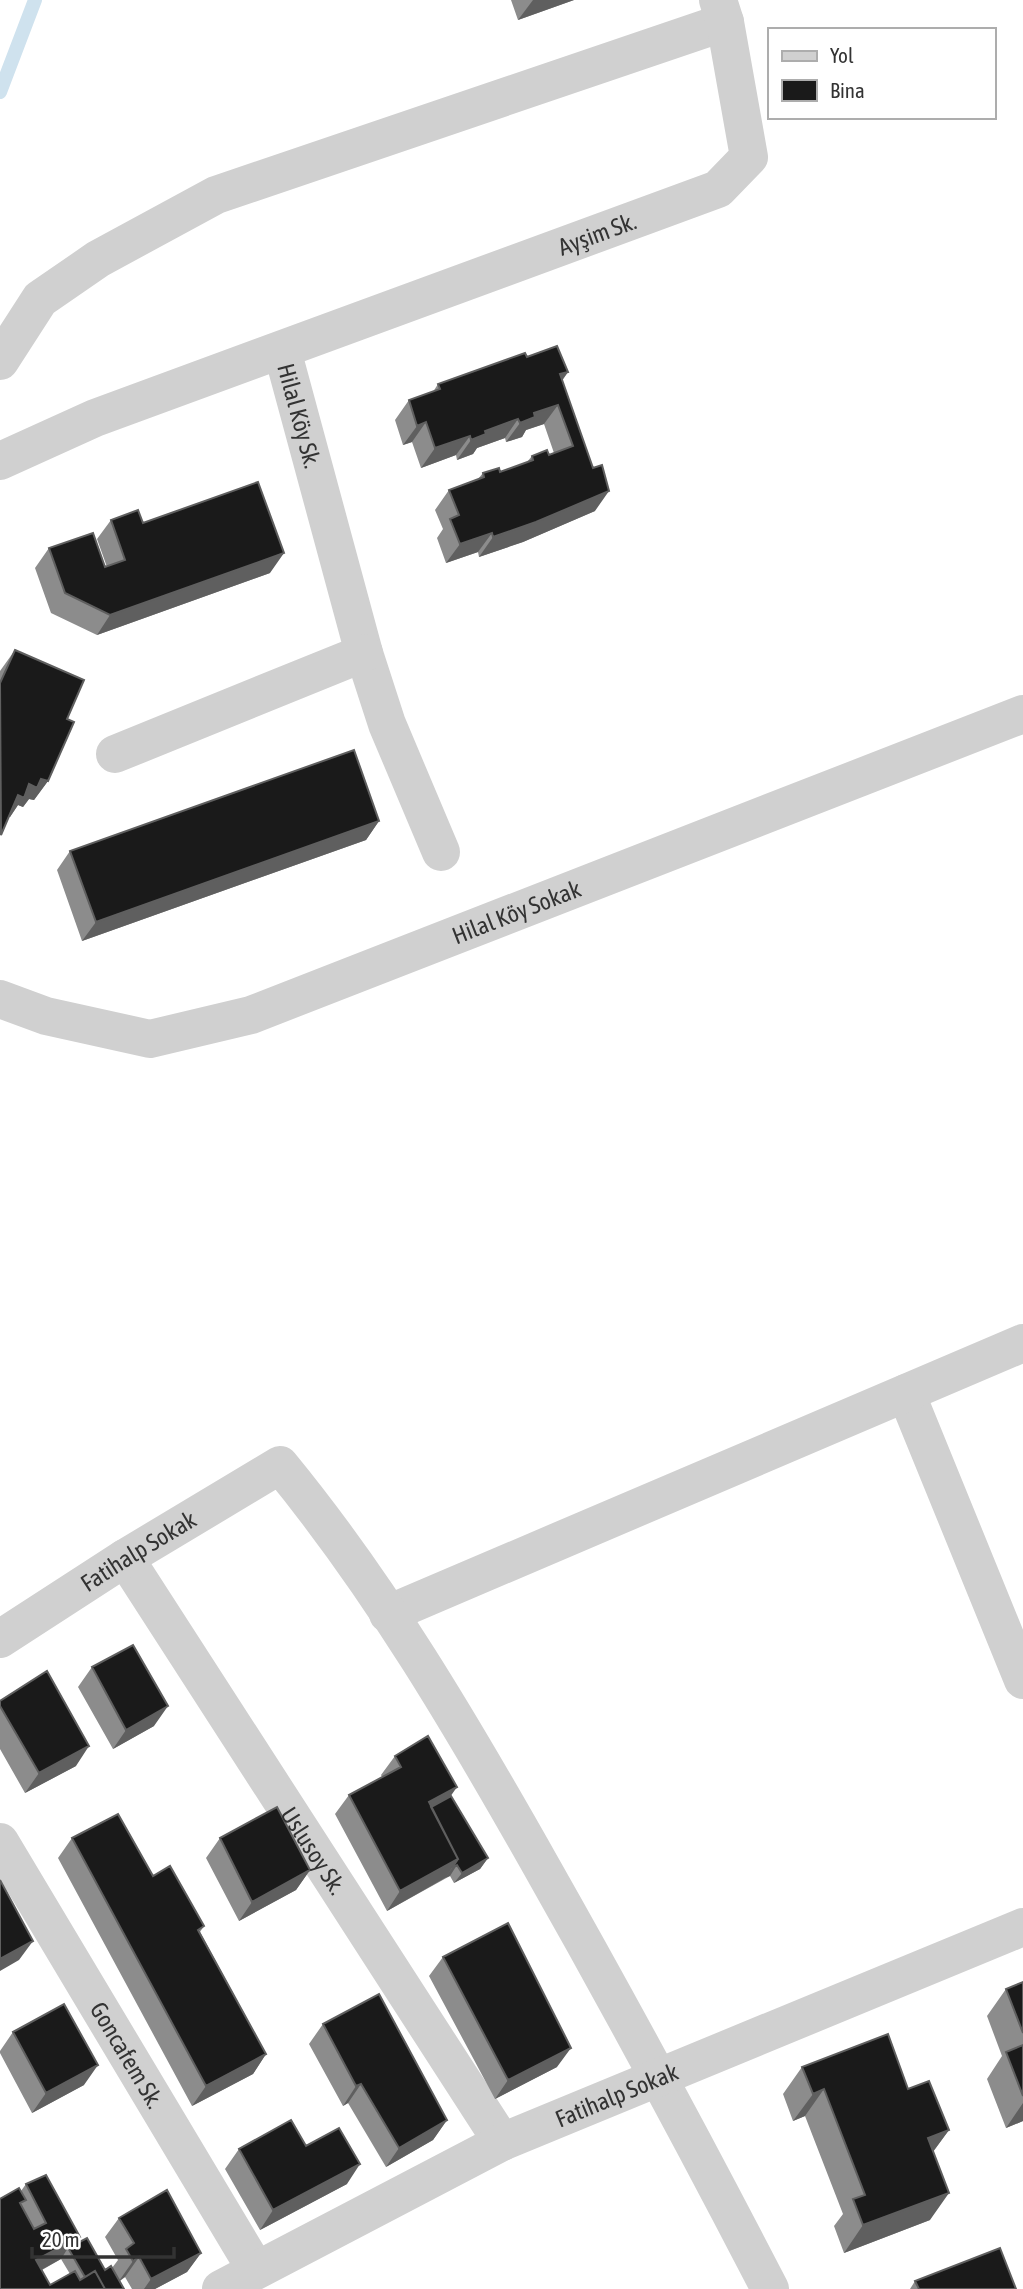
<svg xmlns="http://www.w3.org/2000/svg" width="1023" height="2289" font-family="'Asap Condensed',sans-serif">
	<rect width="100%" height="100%" fill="#fff"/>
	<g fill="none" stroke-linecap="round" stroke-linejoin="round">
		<path stroke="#cfe2ee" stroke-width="14" d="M 0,92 L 35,0"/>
		<g stroke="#d0d0d0" stroke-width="38">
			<path id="s1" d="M 282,350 L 364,653 L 387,724 L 441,852"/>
			<path d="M 0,361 L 40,299 L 98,259 L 216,195 L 725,22"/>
			<path d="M 115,754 L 364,653"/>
			<path id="s2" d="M 0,999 L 46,1016 L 150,1039 L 251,1015 L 1023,714"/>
			<path d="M 906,1393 L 1023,1680"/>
			<path id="s3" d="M 125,1558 L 502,2142"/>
			<path d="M 388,1614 L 1023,1343"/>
			<path id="s4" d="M 0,1639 L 125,1558 L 280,1465 C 381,1588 462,1726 540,1864 C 620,2005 696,2146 770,2289"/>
			<path id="s5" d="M 0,1842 L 256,2270"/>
			<path id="s6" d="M 221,2289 L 502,2142 L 1023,1927"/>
		</g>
		<path stroke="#d0d0d0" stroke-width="38" id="s7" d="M 0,461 L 95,418 L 718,189 L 749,157 L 725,22 L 718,0"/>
	</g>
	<path fill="#8c8c8c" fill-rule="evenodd" d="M 511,0 L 574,0 L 518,20 Z
		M 527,357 L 568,372 L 562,381 L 595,511 L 523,542 L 479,557 L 478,552 L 446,563 L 437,538 L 443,529 L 435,510 L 449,490 L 478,479 L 483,473 L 500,472 L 527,462 L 532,456 L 549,455 L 554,453 L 544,424 L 526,430 L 522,437 L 506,442 L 505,438 L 477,448 L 473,454 L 457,460 L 456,455 L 421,468 L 412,442 L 403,445 L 395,420 L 409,400 L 433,392 L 438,384 Z
		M 111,520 L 143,523 L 270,573 L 97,635 L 51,613 L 35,568 L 49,548 L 105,567 L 107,567 L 97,539 Z
		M 15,650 L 67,719 L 48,781 L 34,800 L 29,799 L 23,807 L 18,805 L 10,817 L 9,817 L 0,836 L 0,671 Z
		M 379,821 L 366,840 L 82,941 L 57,870 L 70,851 Z
		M 92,1667 L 154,1726 L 113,1749 L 78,1687 Z
		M 0,1701 L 76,1766 L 25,1793 L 0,1749 Z
		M 395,1756 L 451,1796 L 488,1858 L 480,1869 L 454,1883 L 450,1876 L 387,1911 L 335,1814 L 349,1795 L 382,1777 L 381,1775 Z
		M 72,1838 L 153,1876 L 204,1926 L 200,1932 L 266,2054 L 253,2074 L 192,2106 L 58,1858 Z
		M 220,1838 L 310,1870 L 296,1890 L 239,1921 L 206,1858 Z
		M 443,1957 L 557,2067 L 495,2099 L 429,1976 Z
		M 1023,1982 L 1023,2121 L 1006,2128 L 987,2079 L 1002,2056 L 987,2016 L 1006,1989 Z
		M 323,2024 L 447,2120 L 433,2140 L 386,2167 L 348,2103 L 343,2106 L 309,2044 Z
		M 13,2032 L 84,2085 L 32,2113 L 0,2053 L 0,2051 Z
		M 802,2067 L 908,2089 L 949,2130 L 933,2152 L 930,2220 L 844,2253 L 834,2226 L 843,2214 L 805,2116 L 793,2121 L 783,2094 Z
		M 306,2146 L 347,2184 L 260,2230 L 225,2169 L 239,2149 Z
		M 26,2184 L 80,2237 L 74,2246 L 105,2270 L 112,2268 L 118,2260 L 105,2237 L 119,2218 L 201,2253 L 187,2272 L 155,2289 L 132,2289 L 125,2277 L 120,2281 L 0,2289 L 21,2191 ZM 61,2259 L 70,2274 L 50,2285 L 42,2270 Z
		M 915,2281 L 1016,2289 L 910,2289 Z"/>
	<path fill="#5f5f5f" d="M 533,0 L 574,0 L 518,20 Z
		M 568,372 L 554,391 L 560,374 Z
		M 558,405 L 544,424 L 526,430 L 522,437 L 506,442 L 520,423 L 534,413 Z
		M 518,419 L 505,438 L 477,448 L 473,454 L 457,460 L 471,440 L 485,431 Z
		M 426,422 L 412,442 L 403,445 L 417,426 Z
		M 470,436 L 456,455 L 421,468 L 435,448 Z
		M 609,491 L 595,511 L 523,542 L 479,557 L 493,537 Z
		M 492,533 L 478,552 L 446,563 L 460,544 Z
		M 284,553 L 270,573 L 97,635 L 110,615 Z
		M 41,779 L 48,781 L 34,800 L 29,799 L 23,807 L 18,805 L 10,817 L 4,815 L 18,795 L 29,784 Z
		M 379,821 L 366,840 L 82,941 L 96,922 Z
		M 168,1706 L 154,1726 L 113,1749 L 126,1730 Z
		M 89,1746 L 76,1766 L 25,1793 L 39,1773 Z
		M 457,1787 L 443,1807 L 425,1817 L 429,1802 Z
		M 488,1858 L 480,1869 L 454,1883 L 462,1873 Z
		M 458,1859 L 445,1878 L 387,1911 L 400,1891 Z
		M 457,1865 L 450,1876 L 445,1878 L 452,1868 Z
		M 310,1870 L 296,1890 L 239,1921 L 252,1902 Z
		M 33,1941 L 19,1960 L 0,1971 L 0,1959 Z
		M 571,2048 L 557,2067 L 495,2099 L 508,2080 Z
		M 266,2054 L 253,2074 L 192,2106 L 206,2086 Z
		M 98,2065 L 84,2085 L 32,2113 L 46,2093 Z
		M 361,2084 L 348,2103 L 343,2106 L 356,2086 Z
		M 824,2089 L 805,2116 L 793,2121 L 813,2094 Z
		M 1023,2103 L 1023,2121 L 1006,2128 Z
		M 447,2120 L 433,2140 L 386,2167 L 399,2148 Z
		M 949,2130 L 929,2157 L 928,2138 Z
		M 360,2164 L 347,2184 L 260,2230 L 273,2210 Z
		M 949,2193 L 930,2220 L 844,2253 L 863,2225 Z
		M 80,2237 L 70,2251 L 68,2248 L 61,2259 L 23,2280 L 36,2260 Z
		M 201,2253 L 187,2272 L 155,2289 L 144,2289 L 151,2279 Z
		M 139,2257 L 125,2277 L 119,2281 L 133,2261 Z"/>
	<path fill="#1a1a1a" stroke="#5f5f5f" stroke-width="2" d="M 557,346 L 568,372 L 560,374 L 593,468 L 602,465 L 609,491 L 536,522 L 493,537 L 492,533 L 460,544 L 450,519 L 459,515 L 449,490 L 484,477 L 483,473 L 499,468 L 500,472 L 533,460 L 532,456 L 547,450 L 549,455 L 573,446 L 558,405 L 534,413 L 535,417 L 520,423 L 518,419 L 485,431 L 486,434 L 471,440 L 470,436 L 435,448 L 426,422 L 417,426 L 409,400 L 440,389 L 438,384 L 525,353 L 527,357 Z
		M 258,482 L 284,553 L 110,615 L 65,593 L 49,548 L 93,533 L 105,567 L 125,560 L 111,520 L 138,510 L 143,523 Z
		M 15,650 L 84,680 L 67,719 L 74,722 L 48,781 L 41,779 L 37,788 L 29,784 L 24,798 L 18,795 L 1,835 L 0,683 Z
		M 354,750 L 379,821 L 96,922 L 70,851 Z
		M 133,1645 L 168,1706 L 126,1730 L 92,1667 Z
		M 47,1671 L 89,1746 L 39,1773 L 0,1706 L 0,1701 Z
		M 428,1736 L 457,1787 L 429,1802 L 458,1859 L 400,1891 L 349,1795 L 401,1767 L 395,1756 Z
		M 451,1796 L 488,1858 L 462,1873 L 457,1865 L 452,1868 L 458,1859 L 431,1807 Z
		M 277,1807 L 310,1870 L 252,1902 L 220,1838 Z
		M 118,1814 L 153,1876 L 170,1866 L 204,1926 L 198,1930 L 266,2054 L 206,2086 L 72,1838 Z
		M 0,1880 L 33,1941 L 0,1959 Z
		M 508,1923 L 571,2048 L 508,2080 L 443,1957 Z
		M 1023,1982 L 1023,2033 L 1006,1989 Z
		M 379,1994 L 447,2120 L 399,2148 L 361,2084 L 356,2086 L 323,2024 Z
		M 64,2004 L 98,2065 L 46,2093 L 13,2032 Z
		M 888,2034 L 908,2089 L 929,2081 L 949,2130 L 928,2138 L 949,2193 L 863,2225 L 853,2199 L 865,2195 L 824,2089 L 813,2094 L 802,2067 Z
		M 1023,2045 L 1023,2096 L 1006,2052 Z
		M 291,2120 L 306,2146 L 339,2128 L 360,2164 L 273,2210 L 239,2149 Z
		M 46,2175 L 80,2237 L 36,2260 L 50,2285 L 75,2271 L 80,2280 L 95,2271 L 105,2289 L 0,2289 L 0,2199 L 19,2188 L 26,2200 L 20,2203 L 34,2229 L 46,2223 L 26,2184 Z
		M 167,2190 L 201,2253 L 151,2279 L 139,2257 L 133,2261 L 126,2249 L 134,2243 L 119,2218 Z
		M 87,2238 L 105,2270 L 111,2266 L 124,2289 L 105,2289 L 95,2271 L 85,2277 L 68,2248 Z
		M 1000,2248 L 1016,2289 L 919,2289 L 915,2281 Z"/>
	<g text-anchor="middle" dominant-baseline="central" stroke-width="7" stroke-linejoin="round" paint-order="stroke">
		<g font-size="24" fill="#333" stroke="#fff">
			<text stroke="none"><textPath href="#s7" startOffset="639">Ayşim Sk.</textPath></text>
			<text stroke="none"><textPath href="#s1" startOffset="68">Hilal Köy Sk.</textPath></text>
			<text stroke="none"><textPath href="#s2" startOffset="544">Hilal Köy Sokak</textPath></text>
			<text stroke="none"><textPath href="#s4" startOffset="164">Fatihalp Sokak</textPath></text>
			<text stroke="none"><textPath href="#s3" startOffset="348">Uslusoy Sk.</textPath></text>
			<text stroke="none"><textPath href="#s5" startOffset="248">Goncafem Sk.</textPath></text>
			<text stroke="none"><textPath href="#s6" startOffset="441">Fatihalp Sokak</textPath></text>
		</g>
	</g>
	<rect x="768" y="28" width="228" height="91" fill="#ffffff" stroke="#adadad" stroke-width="2"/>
	<rect x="782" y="51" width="35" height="10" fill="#d0d0d0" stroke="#adadad" stroke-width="2"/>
	<text x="830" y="63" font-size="21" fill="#333333">Yol</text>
	<rect x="782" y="80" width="35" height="21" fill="#1a1a1a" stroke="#adadad" stroke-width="2"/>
	<text x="830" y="98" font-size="21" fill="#333333">Bina</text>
	<path d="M32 2247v10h142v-10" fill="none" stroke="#333333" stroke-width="3.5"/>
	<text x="42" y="2247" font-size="21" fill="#333333" stroke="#ffffff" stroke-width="5" paint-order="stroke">20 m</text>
</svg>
